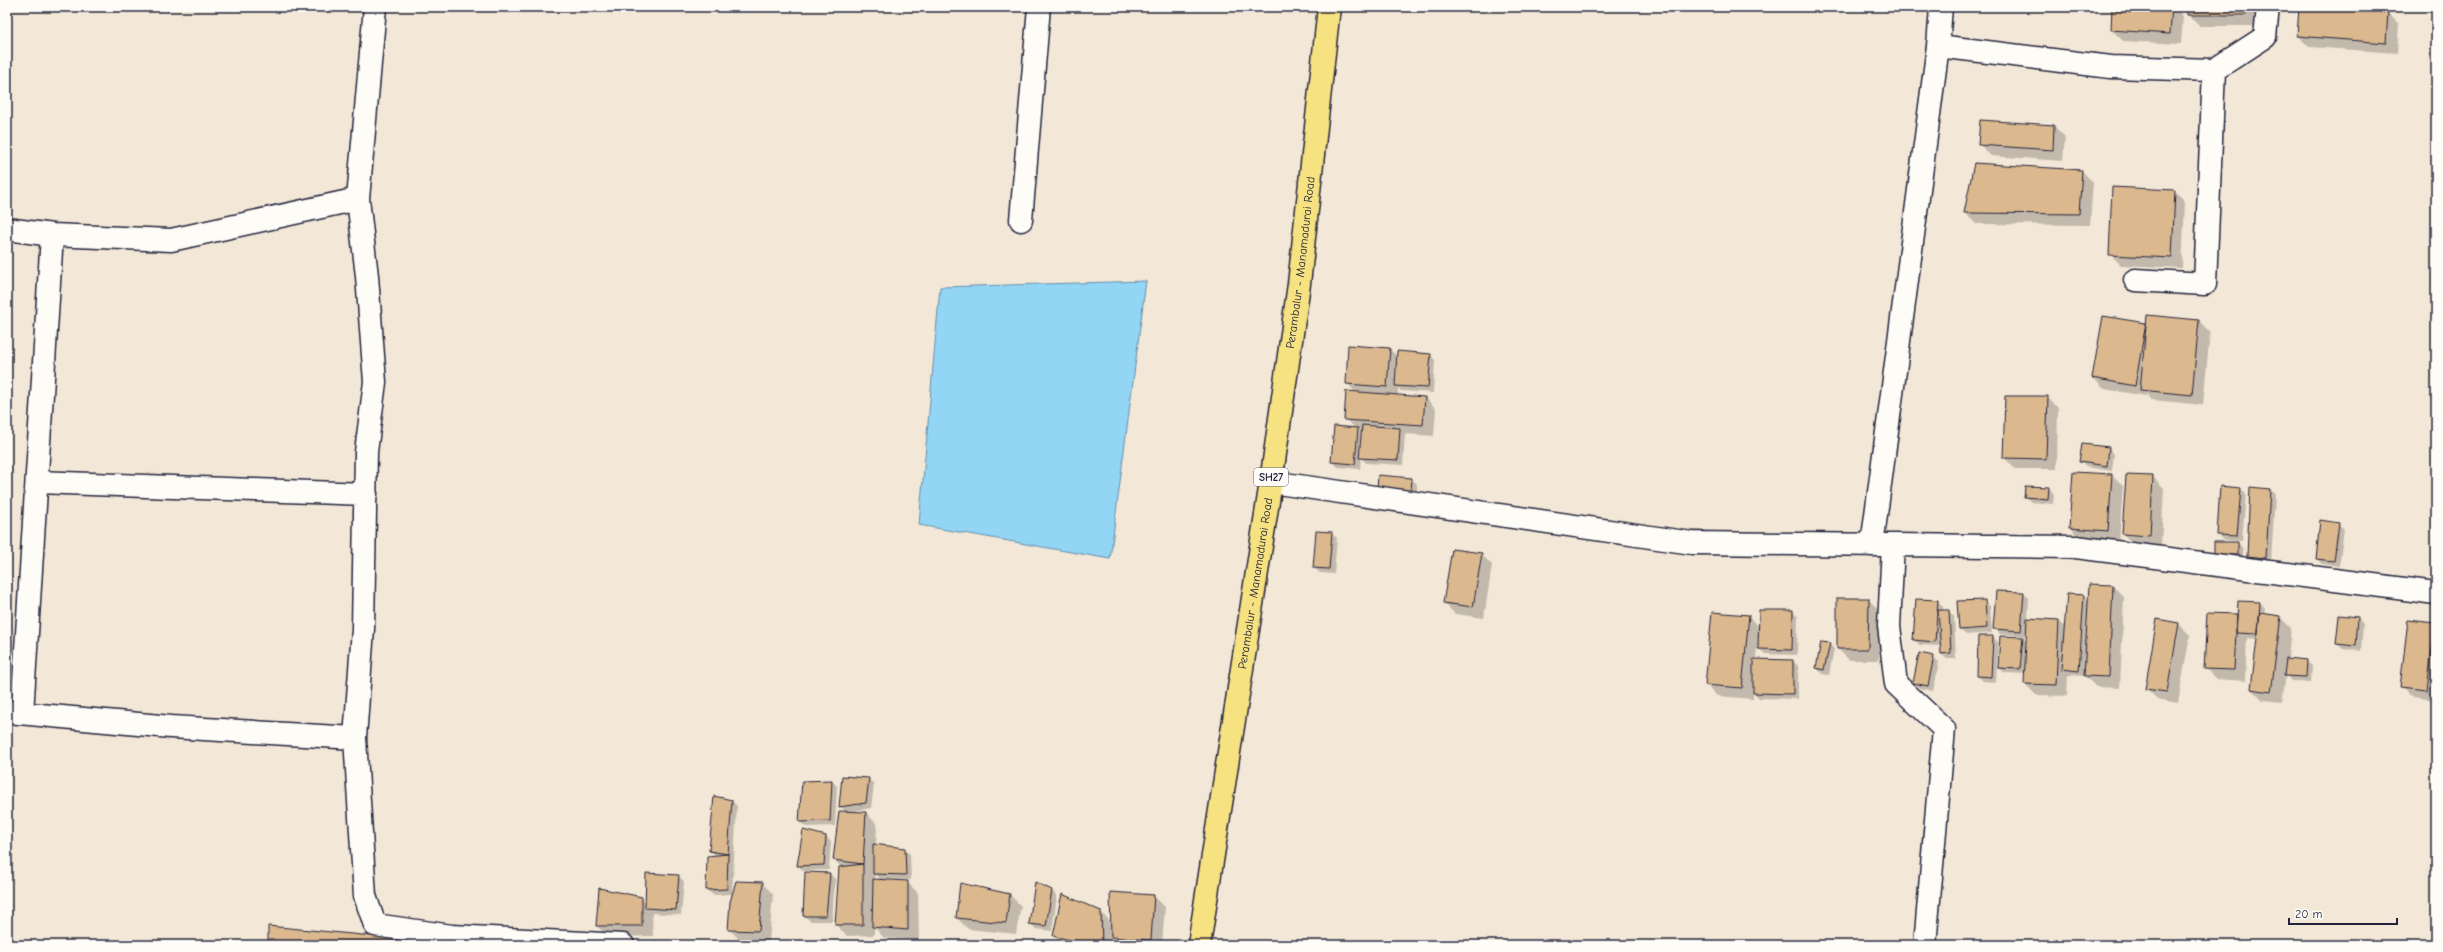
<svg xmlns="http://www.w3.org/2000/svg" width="2443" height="952" font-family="'Comic Neue',sans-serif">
	<rect width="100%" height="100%" fill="#f3e8d7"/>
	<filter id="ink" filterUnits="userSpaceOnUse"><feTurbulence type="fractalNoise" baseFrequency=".025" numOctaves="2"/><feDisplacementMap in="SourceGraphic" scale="8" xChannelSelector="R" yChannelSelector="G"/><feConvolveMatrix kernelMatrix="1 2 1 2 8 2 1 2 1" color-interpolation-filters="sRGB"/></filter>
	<g filter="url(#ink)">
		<path fill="#93d5f5" stroke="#668dab" d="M 1146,281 L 1110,559 L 919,525 L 940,287 Z"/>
		<path fill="#0003" fill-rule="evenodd" d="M 2113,7 L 2174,7 L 2183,16 L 2181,44 L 2123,41 L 2112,30 Z
			M 2188,7 L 2257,7 L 2257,26 L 2199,26 L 2188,15 Z
			M 2307,7 L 2388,13 L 2399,24 L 2397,53 L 2309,47 L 2298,36 Z
			M 2054,126 L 2065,137 L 2063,161 L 1991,156 L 1980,145 Z
			M 2082,171 L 2093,182 L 2090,225 L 1976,224 L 1965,213 Z
			M 2174,191 L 2185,202 L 2182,268 L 2121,265 L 2110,254 Z
			M 2103,317 L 2147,324 L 2199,321 L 2210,332 L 2203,405 L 2152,400 L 2146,394 L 2146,396 L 2104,389 L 2093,378 Z
			M 1389,349 L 1398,357 L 1430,355 L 1435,360 L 1433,393 L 1401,391 L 1398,388 L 1398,396 L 1425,397 L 1436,409 L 1434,436 L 1405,434 L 1403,465 L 1366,463 L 1361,458 L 1360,469 L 1338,467 L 1332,462 L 1355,428 L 1345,419 L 1356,393 L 1347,383 Z
			M 2047,397 L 2058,408 L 2057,469 L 2015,469 L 2004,457 Z
			M 2109,448 L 2114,454 L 2112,471 L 2086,467 L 2080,462 Z
			M 2112,475 L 2123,486 L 2119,542 L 2081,539 L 2070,528 Z
			M 1379,476 L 1412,479 L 1417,484 L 1417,496 Z
			M 2127,476 L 2153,477 L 2164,488 L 2161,546 L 2134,545 L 2123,534 Z
			M 2049,488 L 2054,494 L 2053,504 L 2031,502 L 2025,497 Z
			M 2240,489 L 2246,494 L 2242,541 L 2223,540 L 2218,535 Z
			M 2270,489 L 2275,495 L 2271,563 L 2253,561 L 2248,556 Z
			M 2338,524 L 2344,529 L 2339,566 L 2322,564 L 2317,559 Z
			M 1331,533 L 1337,538 L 1334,574 L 1320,573 L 1314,568 Z
			M 2238,543 L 2243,549 L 2243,560 L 2215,554 Z
			M 1481,554 L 1492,565 L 1484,618 L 1455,614 L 1444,603 Z
			M 2113,586 L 2124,597 L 2120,688 L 2096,687 L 2085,676 L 2068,675 L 2067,696 L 2036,695 L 2025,684 L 2025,674 L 2005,673 L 1999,668 L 2022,638 L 2027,642 L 2027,636 L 2000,634 L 1994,628 L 2024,593 L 2029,598 L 2028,619 L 2059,621 L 2065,627 L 2084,596 L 2089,601 Z
			M 1868,599 L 1879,610 L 1879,660 L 1849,660 L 1838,649 Z
			M 1917,600 L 1938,601 L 1943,607 L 1943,611 L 1949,611 L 1954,616 L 1956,659 L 1947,659 L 1941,654 L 1941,646 L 1920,645 L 1914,640 Z
			M 1984,601 L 1990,606 L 1992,633 L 1966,635 L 1960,630 Z
			M 2260,603 L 2265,608 L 2264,615 L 2280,617 L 2291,628 L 2288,659 L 2306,661 L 2312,666 L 2311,682 L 2291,681 L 2286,675 L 2282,702 L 2263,700 L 2252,689 L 2258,639 L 2247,638 L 2245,681 L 2216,679 L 2205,668 L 2236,615 L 2238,616 ZM 2247,632 L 2259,633 L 2259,635 L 2247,634 Z
			M 1792,611 L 1798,616 L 1797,655 L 1765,654 L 1757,647 L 1756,660 L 1793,661 L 1798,666 L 1798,699 L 1759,698 L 1753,692 L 1753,699 L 1717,696 L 1706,685 L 1748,616 L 1759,627 Z
			M 2358,618 L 2363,624 L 2361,651 L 2343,649 L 2337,644 Z
			M 2179,624 L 2190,635 L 2178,703 L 2157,699 L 2146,688 Z
			M 2434,624 L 2436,626 L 2436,700 L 2412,697 L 2401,686 Z
			M 1993,637 L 1998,642 L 1996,682 L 1983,681 L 1978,676 Z
			M 1829,644 L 1834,649 L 1829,675 L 1822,674 L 1817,668 Z
			M 1933,657 L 1939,662 L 1933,691 L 1920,688 L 1914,683 Z
			M 868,779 L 874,784 L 871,808 L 849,812 L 866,813 L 877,824 L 876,846 L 904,849 L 910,854 L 911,880 L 880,879 L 875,874 L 875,881 L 907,882 L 918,893 L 919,940 L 884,938 L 874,927 L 874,935 L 847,936 L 836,925 L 842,868 L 834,860 L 846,812 L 840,806 Z
			M 832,781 L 837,786 L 835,826 L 806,827 L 800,822 L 803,782 Z
			M 732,801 L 737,806 L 732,893 L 762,883 L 773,894 L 769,941 L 741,941 L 730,930 L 733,894 L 713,895 L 707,890 L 716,856 L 710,850 Z
			M 826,836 L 831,842 L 829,870 L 803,871 L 798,865 Z
			M 830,874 L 835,879 L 832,921 L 810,921 L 804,915 Z
			M 678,876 L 684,881 L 681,915 L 652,913 L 653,936 L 608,937 L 597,926 L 641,898 L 646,903 Z
			M 1051,890 L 1057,896 L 1052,931 L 1036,929 L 1030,924 Z
			M 1010,895 L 1021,906 L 1016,934 L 968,929 L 957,918 Z
			M 1154,896 L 1165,907 L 1162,945 L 1120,945 L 1112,937 L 1112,945 L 1063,945 L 1054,936 L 1101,912 L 1112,923 ZM 1122,937 L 1156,940 L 1156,942 L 1122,939 Z"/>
		<path fill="#dbb88d" stroke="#22223b" d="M 2112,7 L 2172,7 L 2170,34 L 2111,30 Z
			M 2187,7 L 2246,7 L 2246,15 L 2187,15 Z
			M 2299,7 L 2388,12 L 2386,43 L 2297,36 Z
			M 1980,120 L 2054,125 L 2053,150 L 1978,145 Z
			M 1974,163 L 2082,170 L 2079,214 L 1964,213 Z
			M 2112,187 L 2175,190 L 2172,258 L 2109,255 Z
			M 2147,315 L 2199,320 L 2192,395 L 2140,390 Z
			M 2103,316 L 2146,323 L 2135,386 L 2092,378 Z
			M 1348,345 L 1390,348 L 1387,387 L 1346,384 Z
			M 1397,351 L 1431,354 L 1428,388 L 1395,386 Z
			M 1346,391 L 1425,397 L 1423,425 L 1344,420 Z
			M 2005,396 L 2048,396 L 2046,459 L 2003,458 Z
			M 1362,425 L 1400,428 L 1398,460 L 1359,458 Z
			M 1334,426 L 1358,428 L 1355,464 L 1331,462 Z
			M 2082,444 L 2109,447 L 2107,466 L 2079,462 Z
			M 2073,472 L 2112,474 L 2108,531 L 2069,528 Z
			M 1378,475 L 1412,478 L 1411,491 L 1377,489 Z
			M 2126,475 L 2153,476 L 2150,536 L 2122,534 Z
			M 2025,486 L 2049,487 L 2048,499 L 2024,497 Z
			M 2220,486 L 2241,488 L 2237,536 L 2217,535 Z
			M 2250,487 L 2270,489 L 2266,558 L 2247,556 Z
			M 2320,520 L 2339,523 L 2334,561 L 2316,559 Z
			M 1316,531 L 1332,532 L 1329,569 L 1313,568 Z
			M 2214,542 L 2238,542 L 2238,555 L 2214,555 Z
			M 1452,549 L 1482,553 L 1473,607 L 1443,603 Z
			M 2089,584 L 2113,585 L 2109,677 L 2084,676 Z
			M 1996,591 L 2024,592 L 2021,631 L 1993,629 Z
			M 2067,594 L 2084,595 L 2079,671 L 2061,669 Z
			M 1837,598 L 1869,598 L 1868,649 L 1837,649 Z
			M 1916,599 L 1938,600 L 1935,642 L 1913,640 Z
			M 1985,600 L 1987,628 L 1959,630 L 1957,601 Z
			M 2238,601 L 2260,602 L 2258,634 L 2236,633 Z
			M 1759,610 L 1793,610 L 1792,650 L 1758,649 Z
			M 1938,610 L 1949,610 L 1951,653 L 1941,654 Z
			M 1712,612 L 1749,615 L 1742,688 L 1705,685 Z
			M 2207,613 L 2237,614 L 2234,670 L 2204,669 Z
			M 2260,613 L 2281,616 L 2271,692 L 2251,689 Z
			M 2339,615 L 2358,617 L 2356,646 L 2336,644 Z
			M 2027,618 L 2059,620 L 2056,685 L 2024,684 Z
			M 2157,619 L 2179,623 L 2167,692 L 2145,689 Z
			M 2408,620 L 2435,623 L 2427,690 L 2400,687 Z
			M 1978,636 L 1993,636 L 1991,677 L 1977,676 Z
			M 2000,636 L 2023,637 L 2020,669 L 1998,668 Z
			M 1821,642 L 1830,643 L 1824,670 L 1816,668 Z
			M 1919,653 L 1934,656 L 1928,686 L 1913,683 Z
			M 2286,658 L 2307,660 L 2306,677 L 2284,676 Z
			M 1753,659 L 1793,660 L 1793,694 L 1753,693 Z
			M 842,776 L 869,778 L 866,803 L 839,807 Z
			M 832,780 L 830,821 L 799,822 L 802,781 Z
			M 714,796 L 732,800 L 728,854 L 709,851 Z
			M 839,811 L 866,812 L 863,864 L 833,860 Z
			M 803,830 L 826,836 L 824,865 L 797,866 Z
			M 873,844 L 905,848 L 906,875 L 873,874 Z
			M 728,854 L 727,889 L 706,890 L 707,856 Z
			M 863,864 L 863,925 L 835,925 L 839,867 Z
			M 805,872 L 830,873 L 826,916 L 803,916 Z
			M 646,873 L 679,875 L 676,910 L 645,908 Z
			M 873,879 L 908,881 L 908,930 L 872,927 Z
			M 736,881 L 763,882 L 759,931 L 728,930 L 730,902 Z
			M 1035,882 L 1052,890 L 1046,926 L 1029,924 Z
			M 960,883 L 1010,894 L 1006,923 L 956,918 Z
			M 599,888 L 642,897 L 642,926 L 596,926 Z
			M 1110,892 L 1154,895 L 1151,940 L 1111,937 Z
			M 1062,894 L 1101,911 L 1102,945 L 1091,945 L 1053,936 Z
			M 268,926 L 467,945 L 268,945 Z"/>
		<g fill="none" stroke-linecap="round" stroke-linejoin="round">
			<g stroke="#22223b" stroke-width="25">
				<path id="minor" d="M 375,7 L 358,199 L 367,276 L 375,382 L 366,452 L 363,629 L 355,738 L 365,896 L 375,925 L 452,936 L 623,945
					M 1941,7 L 1938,46 L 2111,67 L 2214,70 L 2265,37 L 2268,7
					M 1021,220 L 1039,7
					M 7,229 L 52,235
					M 2135,280 L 2205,284 L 2214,70
					M 37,482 L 366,494
					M 1271,482 L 1692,543 L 2076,547 L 2436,593
					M 1872,545 L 1938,46
					M 1893,545 L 1889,626 L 1896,684 L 1944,729 L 1925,945
					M 8,712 L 171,727 L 355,738
					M 22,713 L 52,235 L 171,240 L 358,199"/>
			</g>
			<g stroke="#22223b" stroke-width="25">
				<g id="major">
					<path id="s1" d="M 1199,945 L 1271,482 L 1299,284 L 1329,7"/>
				</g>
			</g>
			<use href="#minor" stroke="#fdfcf7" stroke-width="22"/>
			<use href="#major" stroke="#f7e281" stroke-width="22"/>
		</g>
	</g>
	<g text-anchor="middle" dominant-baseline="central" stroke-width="4" stroke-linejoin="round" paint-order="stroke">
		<rect fill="#fdfcf7" stroke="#646373" stroke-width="1" x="1254" y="468" width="34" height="18" rx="3"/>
		<g font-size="11" font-weight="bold" fill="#22223b">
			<text x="1271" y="477">SH27</text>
		</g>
		<g font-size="12" fill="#22223b" stroke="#fdfcf7">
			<text stroke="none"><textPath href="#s1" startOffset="690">Perambalur - Manamadurai Road</textPath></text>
			<text stroke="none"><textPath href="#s1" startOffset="366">Perambalur - Manamadurai Road</textPath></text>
		</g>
	</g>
	<rect width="2443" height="952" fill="none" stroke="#fdfcf7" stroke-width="24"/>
	<rect x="12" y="12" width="2419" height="928" fill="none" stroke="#22223b" stroke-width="1.5" filter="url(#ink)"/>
	<path d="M2289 918v6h108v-6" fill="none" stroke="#22223b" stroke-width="2"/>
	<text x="2295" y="918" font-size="12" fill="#22223b" stroke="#fdfcf7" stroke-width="3" paint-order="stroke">20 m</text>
</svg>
